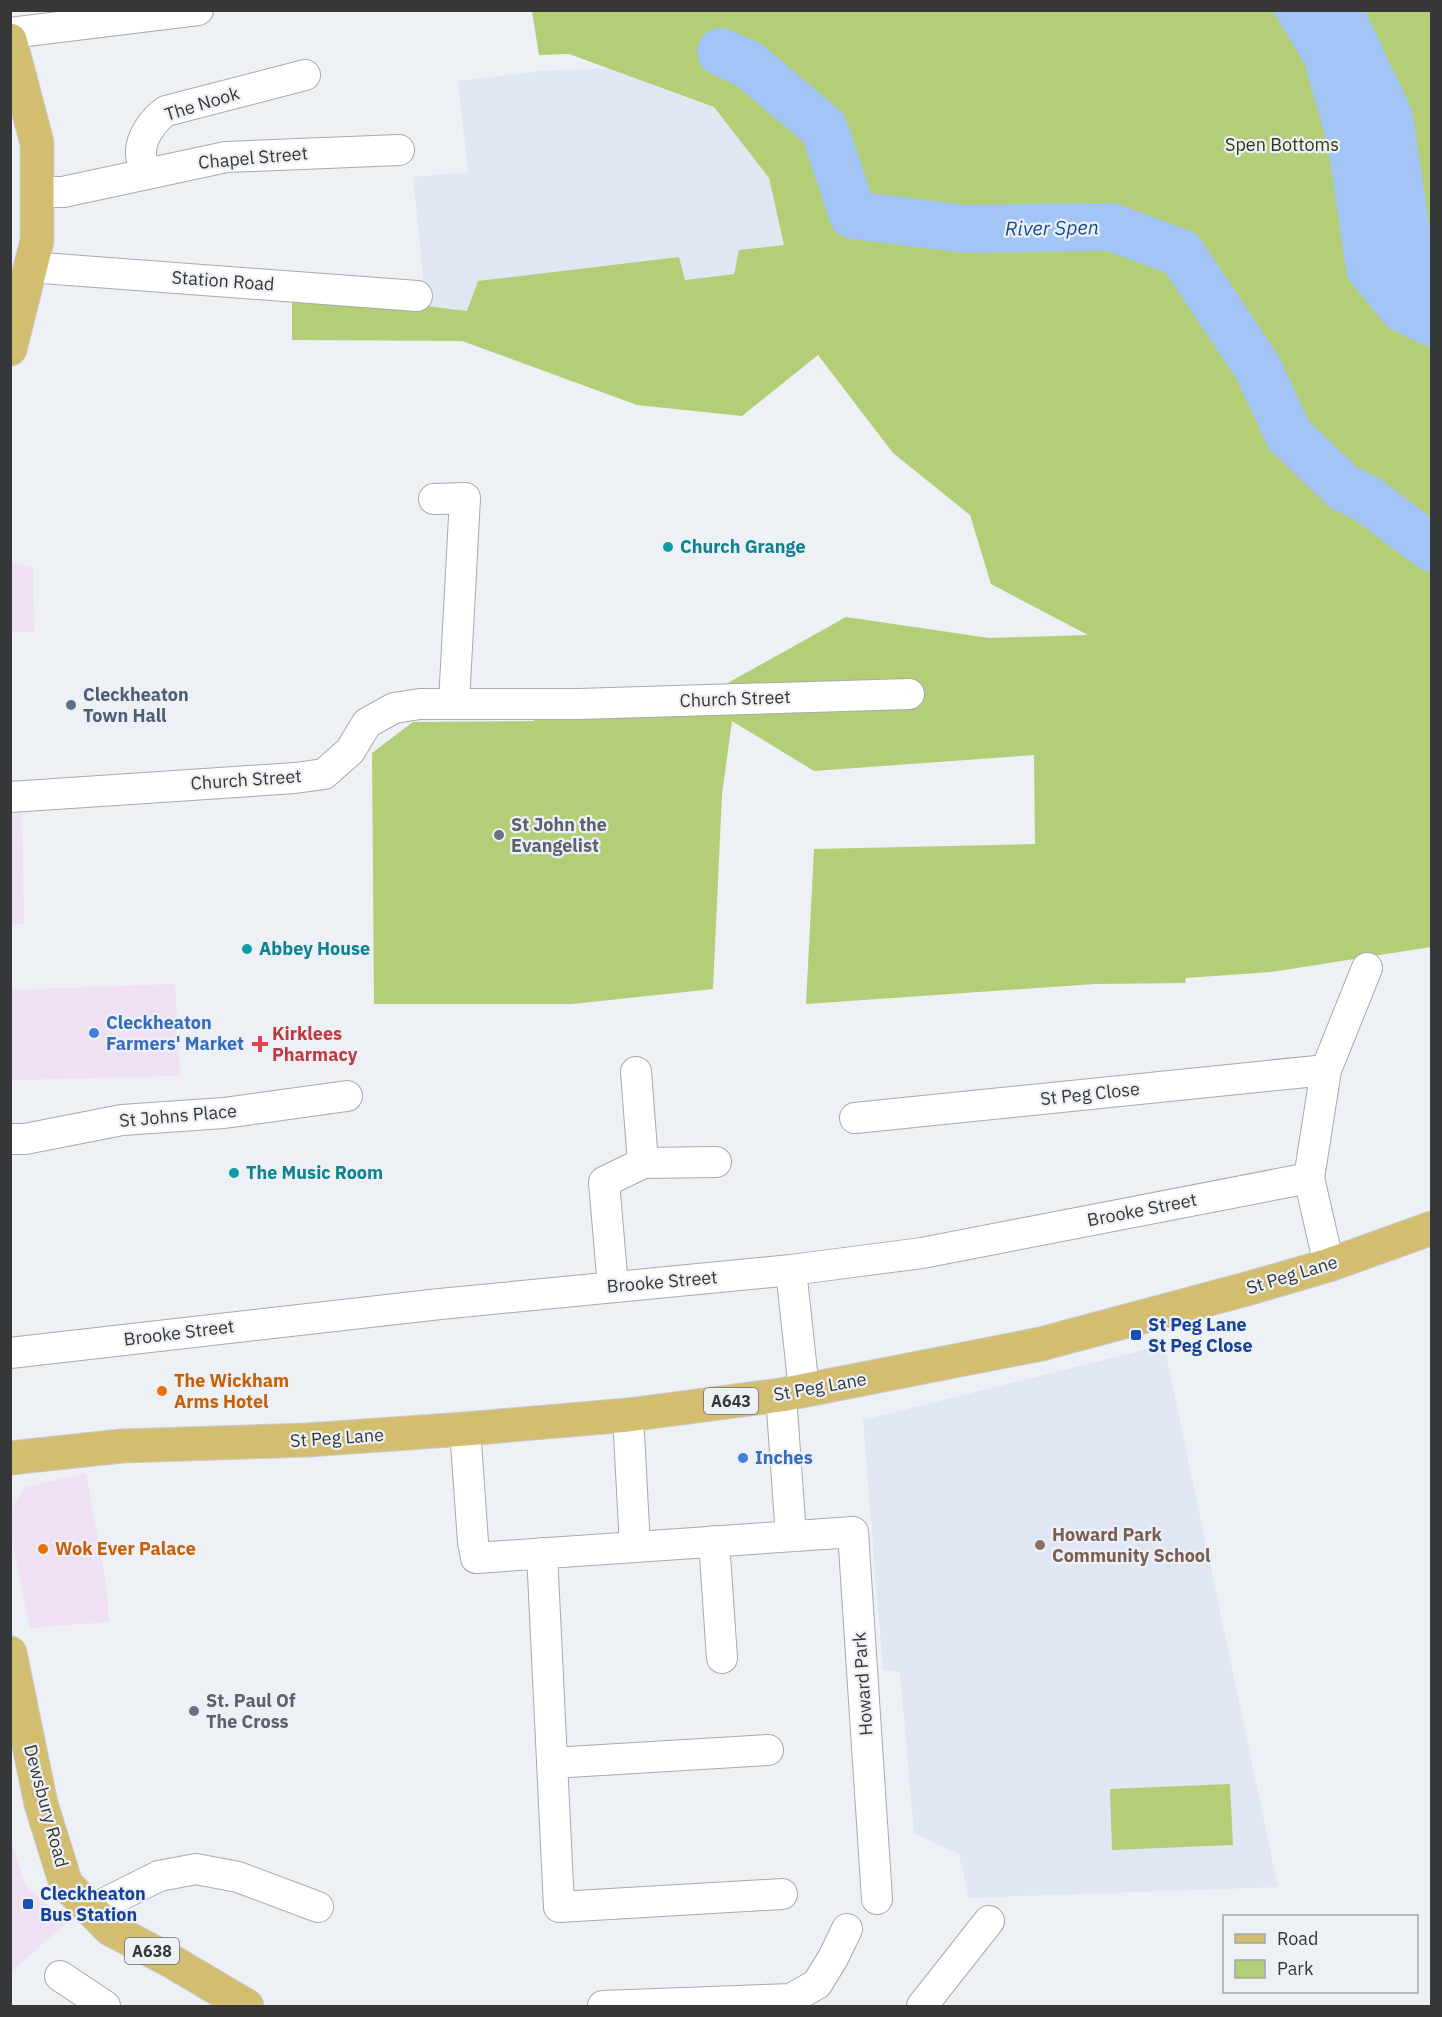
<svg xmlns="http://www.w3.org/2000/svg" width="1442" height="2017" font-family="'IBM Plex Sans',sans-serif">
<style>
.commercial{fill:#efe0f3}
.built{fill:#e0e7f2}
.green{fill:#b3ce76}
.water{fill:#a2c5f5}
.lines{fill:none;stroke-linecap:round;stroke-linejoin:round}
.river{stroke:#a2c5f5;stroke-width:48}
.minor-casing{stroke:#a7aaae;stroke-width:32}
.major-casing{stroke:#cbcbcc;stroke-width:35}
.minor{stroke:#fff;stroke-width:30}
.major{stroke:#d3bd70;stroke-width:33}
.culture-dot{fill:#0f9aa8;stroke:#edf0f4;stroke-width:2}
.service-dot{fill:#5c6f8a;stroke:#edf0f4;stroke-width:2}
.worship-dot{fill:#6b7280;stroke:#edf0f4;stroke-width:2}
.shop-dot{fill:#3f7fe0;stroke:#edf0f4;stroke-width:2}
.health-dot{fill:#e0444e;stroke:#edf0f4;stroke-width:2}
.transit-dot{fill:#1a4fb4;stroke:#edf0f4;stroke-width:2}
.food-dot{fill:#e8710a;stroke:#edf0f4;stroke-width:2}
.education-dot{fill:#8d6e63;stroke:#edf0f4;stroke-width:2}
.labels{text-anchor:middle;stroke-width:4.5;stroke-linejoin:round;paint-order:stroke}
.shield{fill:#edf0f4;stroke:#6d6e71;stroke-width:1.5}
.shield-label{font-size:16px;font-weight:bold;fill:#363739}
.street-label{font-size:18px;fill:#363739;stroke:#edf0f4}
.park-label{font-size:18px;fill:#2e3911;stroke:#edf0f4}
.culture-label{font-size:18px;font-weight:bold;fill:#0d838f;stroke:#edf0f4;text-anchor:start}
.service-label{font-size:18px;font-weight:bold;fill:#4e5e75;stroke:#edf0f4;text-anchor:start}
.worship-label{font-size:18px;font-weight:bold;fill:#5b616d;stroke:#edf0f4;text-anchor:start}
.shop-label{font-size:18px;font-weight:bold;fill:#366cbe;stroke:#edf0f4;text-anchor:start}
.health-label{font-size:18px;font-weight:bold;fill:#be3a42;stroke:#edf0f4;text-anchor:start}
.transit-label{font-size:18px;font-weight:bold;fill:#164399;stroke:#edf0f4;text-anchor:start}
.food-label{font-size:18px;font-weight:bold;fill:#c56008;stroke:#edf0f4;text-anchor:start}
.education-label{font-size:18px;font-weight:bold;fill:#785e54;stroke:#edf0f4;text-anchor:start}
.water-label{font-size:20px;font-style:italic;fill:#154d92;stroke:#edf0f4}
</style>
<rect width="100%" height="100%" fill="#edf0f4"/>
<!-- commercial -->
<path class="commercial" d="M 11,562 L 33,568 L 34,632 L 11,632 Z
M 10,813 L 22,813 L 24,924 L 11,925 Z
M 175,984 L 180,1076 L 11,1080 L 11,990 Z
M 86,1473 L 106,1583 L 109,1622 L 30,1628 L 11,1535 L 11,1509 L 24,1488 Z
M 11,1841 L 25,1885 L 66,1923 L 11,1972 Z"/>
<!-- built -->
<path class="built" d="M 608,68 L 714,107 L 769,178 L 784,245 L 739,250 L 734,274 L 685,280 L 679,257 L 468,311 L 426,306 L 413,177 L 468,172 L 458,81 L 541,71 Z
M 1164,1345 L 1278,1887 L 969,1898 L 959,1854 L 914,1833 L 900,1672 L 883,1670 L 863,1420 Z"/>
<!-- green -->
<path class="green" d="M 532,11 L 1431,11 L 1431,947 L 1271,972 L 1186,978 L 1185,983 L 1095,984 L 806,1004 L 814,849 L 1035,844 L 1034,755 L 814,771 L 732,721 L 722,794 L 713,989 L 572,1004 L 374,1004 L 372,753 L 413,722 L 534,721 L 535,697 L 726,684 L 846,617 L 989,638 L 1088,635 L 991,584 L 970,515 L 893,453 L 818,355 L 742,416 L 637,405 L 462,341 L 292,340 L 292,297 L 426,306 L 467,311 L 478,281 L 679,257 L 685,280 L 734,274 L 739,250 L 784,245 L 769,178 L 714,107 L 569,54 L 539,55 Z
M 1230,1784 L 1233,1845 L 1112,1850 L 1110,1789 Z"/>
<!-- water -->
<path class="water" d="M 1365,10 L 1412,110 L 1431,236 L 1431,348 L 1388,328 L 1347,278 L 1328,147 L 1305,65 L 1273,11 Z"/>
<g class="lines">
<!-- river -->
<path class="river" d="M 721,52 L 748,64 L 824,128 L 853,215 L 965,229 L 1111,227 L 1181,253 L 1258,368 L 1289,435 L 1344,488 L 1367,499 L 1432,548"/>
<!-- minor casing -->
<g class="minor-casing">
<path id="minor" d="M 10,33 L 198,10
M 146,174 C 145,167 141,160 141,154 C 140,138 154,119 166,111 L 305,75
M 37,192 L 63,192 L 226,157 L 399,150
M 29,267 L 417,296
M 434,499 L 465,498 L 454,703
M 10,797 L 295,778 L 324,774 L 350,751 L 367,723 L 394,708 L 420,704 L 578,704 L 909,694
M 1326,1070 L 1367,968
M 636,1072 L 643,1163
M 855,1118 L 1326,1070 L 1309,1178 L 1329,1265
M 10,1139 L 25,1139 L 122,1120 L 224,1113 L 347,1096
M 791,1270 L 804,1390
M 613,1287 L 604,1182 L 643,1163 L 716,1162
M 10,1353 L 440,1304 L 791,1270 L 922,1253 L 1309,1178
M 781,1395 L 791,1536
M 628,1415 L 635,1547
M 465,1429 L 473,1542 L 476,1558 L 853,1532 L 877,1899
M 714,1541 L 722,1658
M 542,1553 L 559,1907 L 782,1894
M 552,1763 L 768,1750
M 91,1910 L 159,1876 L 196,1869 L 238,1877 L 318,1907
M 60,1976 L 105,2006
M 603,2006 L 791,1999 L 817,1984 L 833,1958 L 847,1929
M 922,2006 L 989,1921"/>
</g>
<!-- major casing -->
<g class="major-casing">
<path id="major" d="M 10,40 L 37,143 L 37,241 L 10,349
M 10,1458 L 122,1446 L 307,1440 L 465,1429 L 628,1415 L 781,1395 L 1041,1344 L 1250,1288 L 1329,1265 L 1432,1228
M 10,1653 L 41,1804 L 66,1884 L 110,1929 L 171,1961 L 247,2006"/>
</g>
<!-- minor -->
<use href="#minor" class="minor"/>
<!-- major -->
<use href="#major" class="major"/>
</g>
<!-- markers -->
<g class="culture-dot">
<circle cx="668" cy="547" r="6"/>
<circle cx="247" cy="949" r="6"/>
<circle cx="234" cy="1173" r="6"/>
</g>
<circle class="service-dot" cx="71" cy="705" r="6"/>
<g class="worship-dot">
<circle cx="499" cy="835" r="6"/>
<circle cx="194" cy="1711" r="6"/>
</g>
<g class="shop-dot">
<circle cx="94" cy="1033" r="6"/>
<circle cx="743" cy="1458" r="6"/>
</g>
<path class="health-dot" d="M257 1035h6v6h6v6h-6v6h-6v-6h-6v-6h6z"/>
<g class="transit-dot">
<rect x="1130" y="1329" width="12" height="12" rx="3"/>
<rect x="22" y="1898" width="12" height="12" rx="3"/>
</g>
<g class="food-dot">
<circle cx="162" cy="1391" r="6"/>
<circle cx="43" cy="1549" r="6"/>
</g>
<circle class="education-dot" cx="1040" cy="1545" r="6"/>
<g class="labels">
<!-- shield labels -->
<g class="shield">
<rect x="704" y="1388" width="54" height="26" rx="4.5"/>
<rect x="125" y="1938" width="54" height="26" rx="4.5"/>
</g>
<g class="shield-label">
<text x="731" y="1407">A643</text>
<text x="152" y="1957">A638</text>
</g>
<!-- street labels -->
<g class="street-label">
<text transform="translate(202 104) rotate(-17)" y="6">The Nook</text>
<text transform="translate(253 158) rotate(-5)" y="6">Chapel Street</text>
<text transform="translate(223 281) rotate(4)" y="6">Station Road</text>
<text transform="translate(735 699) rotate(-2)" y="6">Church Street</text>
<text transform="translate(246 780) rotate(-4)" y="6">Church Street</text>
<text transform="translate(1090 1094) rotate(-6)" y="6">St Peg Close</text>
<text transform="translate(178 1116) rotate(-5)" y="6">St Johns Place</text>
<text transform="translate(1142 1210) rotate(-11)" y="6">Brooke Street</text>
<text transform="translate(1292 1275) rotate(-17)" y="6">St Peg Lane</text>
<text transform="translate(662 1282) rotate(-5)" y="6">Brooke Street</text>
<text transform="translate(179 1333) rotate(-7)" y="6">Brooke Street</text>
<text transform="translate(820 1387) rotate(-10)" y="6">St Peg Lane</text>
<text transform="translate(337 1438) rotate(-4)" y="6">St Peg Lane</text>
<text transform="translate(863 1684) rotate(-94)" y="6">Howard Park</text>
<text transform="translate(46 1806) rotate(75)" y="6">Dewsbury Road</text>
</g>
<!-- park labels -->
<g class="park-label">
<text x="1282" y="151">Spen Bottoms</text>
</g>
<!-- culture labels -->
<g class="culture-label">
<text x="680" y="553">Church Grange</text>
<text x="259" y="955">Abbey House</text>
<text x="246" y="1179">The Music Room</text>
</g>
<!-- service labels -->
<g class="service-label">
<text x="83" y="701">Cleckheaton<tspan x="83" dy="21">Town Hall</tspan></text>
</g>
<!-- worship labels -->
<g class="worship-label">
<text x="511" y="831">St John the<tspan x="511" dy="21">Evangelist</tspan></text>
<text x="206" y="1707">St. Paul Of<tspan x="206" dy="21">The Cross</tspan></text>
</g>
<!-- shop labels -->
<g class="shop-label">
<text x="106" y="1029">Cleckheaton<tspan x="106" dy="21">Farmers' Market</tspan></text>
<text x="755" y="1464">Inches</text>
</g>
<!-- health labels -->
<g class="health-label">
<text x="272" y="1040">Kirklees<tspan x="272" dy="21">Pharmacy</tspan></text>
</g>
<!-- transit labels -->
<g class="transit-label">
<text x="1148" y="1331">St Peg Lane<tspan x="1148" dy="21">St Peg Close</tspan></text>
<text x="40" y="1900">Cleckheaton<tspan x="40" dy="21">Bus Station</tspan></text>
</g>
<!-- food labels -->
<g class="food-label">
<text x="174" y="1387">The Wickham<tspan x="174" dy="21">Arms Hotel</tspan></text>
<text x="55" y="1555">Wok Ever Palace</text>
</g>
<!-- education labels -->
<g class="education-label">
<text x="1052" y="1541">Howard Park<tspan x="1052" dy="21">Community School</tspan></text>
</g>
<!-- water labels -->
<g class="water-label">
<text transform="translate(1052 228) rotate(-1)" y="7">River Spen</text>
</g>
</g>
<!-- border -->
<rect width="1442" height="2017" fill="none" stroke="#363739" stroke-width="24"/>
<!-- legend -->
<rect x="1223" y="1915" width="195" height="78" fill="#edf0f4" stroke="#a4a6a9" stroke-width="1.5"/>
<rect x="1235" y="1934" width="30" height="9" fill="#d3bd70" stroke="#a4a6a9" stroke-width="1.5"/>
<text x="1277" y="1945" font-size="18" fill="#363739">Road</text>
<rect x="1235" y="1960" width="30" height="18" fill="#b3ce76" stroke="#a4a6a9" stroke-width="1.5"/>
<text x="1277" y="1975" font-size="18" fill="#363739">Park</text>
</svg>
